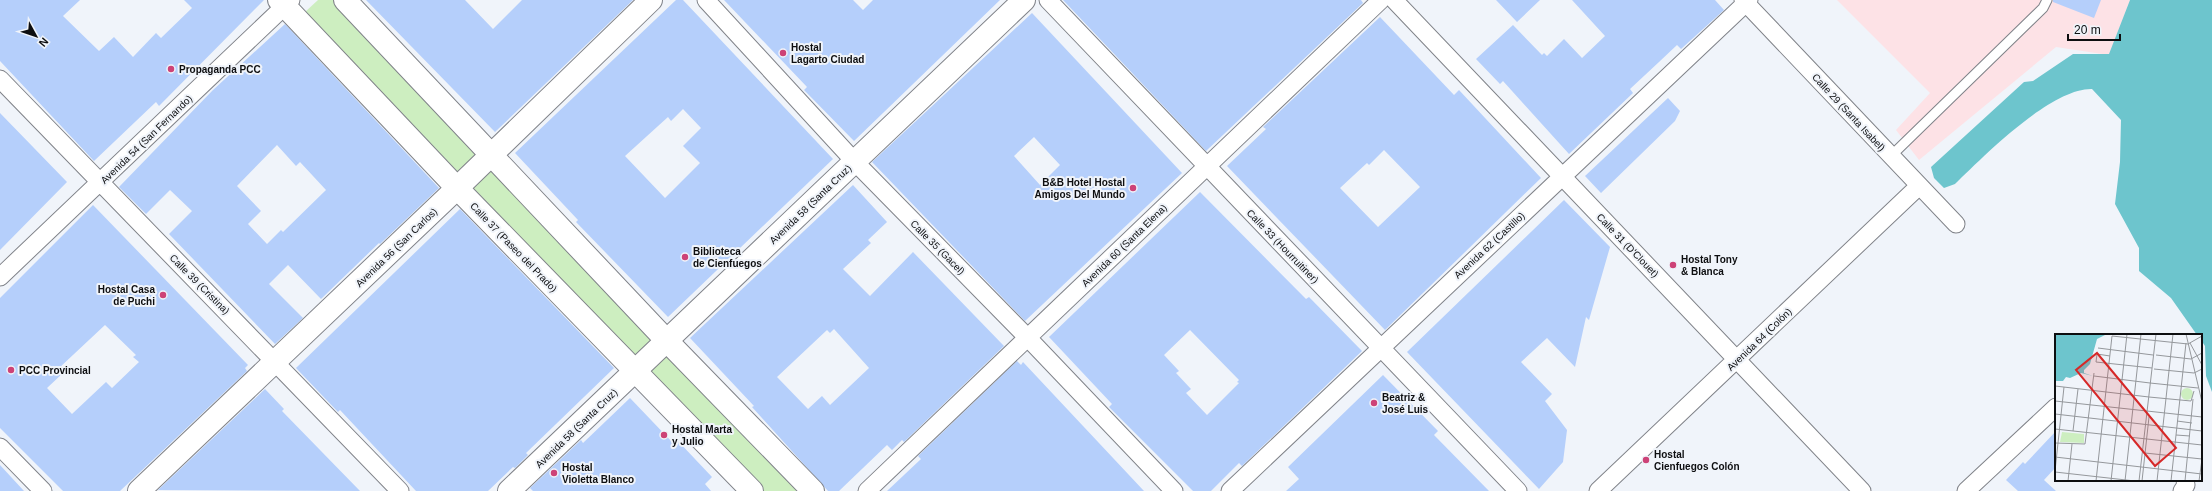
<svg xmlns="http://www.w3.org/2000/svg" width="2212" height="491" font-family="Arial,sans-serif">
<style>
.industrial{fill:#fde2e6}
.green{fill:#cdeec0}
.water{fill:#6dc5cd}
.building{fill:#b5cffb;fill-rule:evenodd}
.lines{fill:none;stroke-linecap:round;stroke-linejoin:round}
.lane-casing{stroke:#808389;stroke-width:11}
.street-casing{stroke:#808389;stroke-width:19}
.secondary-casing{stroke:#808389;stroke-width:24}
.primary-casing{stroke:#808389;stroke-width:24}
.lane{stroke:#fff;stroke-width:9}
.street{stroke:#fff;stroke-width:17}
.secondary{stroke:#fff;stroke-width:22}
.primary{stroke:#fff;stroke-width:22}
.poi-dot{fill:#cd4277;stroke:#f0f4fa;stroke-width:1.5}
.labels{text-anchor:middle;stroke-width:4;stroke-linejoin:round;paint-order:stroke}
.poi-label{font-size:10px;font-weight:bold;fill:#0d0e10;stroke:#f0f4fa;text-anchor:start}
.street-label{font-size:10px;fill:#0d0e10;stroke:#f0f4fa}
.inset-road{fill:none;stroke:#95989c;stroke-width:1}
.view{fill:#d62828;fill-opacity:0.15;stroke:#d62828;stroke-width:2}
.inset-edge{fill:none;stroke:#0d0e10;stroke-width:2}
</style>
<rect width="100%" height="100%" fill="#f0f4fa"/>
<!-- industrial -->
<path class="industrial" d="M 1837,0 L 2130,0 L 2109,55 L 2056,47 L 1919,160 L 1896,130 L 1930,93 Z"/>
<!-- green -->
<path class="green" d="M 318,0 L 334,0 L 462,132 L 801,491 L 763,491 L 305,12 Z"/>
<!-- water -->
<path class="water" d="M 2130,0 L 2212,0 L 2212,392 L 2206,376 L 2205,346 L 2201,340 L 2201,335 L 2197,335 L 2171,298 L 2139,271 L 2139,248 L 2115,204 L 2120,162 L 2121,120 L 2092,89 C 2051,88 1984,156 1955,184 L 1944,188 L 1934,178 L 1931,167 L 2024,82 L 2033,81 L 2073,54 L 2109,54 Z"/>
<!-- building -->
<path class="building" d="M 0,0 L 80,0 L 63,16 L 99,51 L 114,37 L 133,57 L 156,33 L 161,38 L 192,8 L 184,0 L 264,0 L 159,106 L 156,102 L 94,161 L 0,61 Z
M 366,0 L 465,0 L 493,29 L 522,0 L 633,0 L 495,132 Z
M 676,0 L 683,0 L 833,159 L 668,317 L 576,222 L 578,220 L 515,153 ZM 683,109 L 701,128 L 683,146 L 700,163 L 665,198 L 625,156 L 668,117 L 671,121 Z
M 724,0 L 853,0 L 863,10 L 873,0 L 1000,0 L 854,141 L 804,90 L 807,87 Z
M 1063,0 L 1361,0 L 1363,3 L 1206,151 Z
M 1496,0 L 1540,0 L 1517,22 Z
M 1572,0 L 1715,0 L 1724,10 L 1681,49 L 1677,45 L 1659,62 L 1630,89 L 1633,93 L 1569,154 L 1503,81 L 1500,84 L 1476,59 L 1513,25 L 1542,55 L 1544,53 L 1547,56 L 1564,39 L 1582,58 L 1605,36 Z
M 2053,0 L 2101,0 L 2094,18 L 2053,2 Z
M 1032,13 L 1182,173 L 1025,321 L 872,162 ZM 1034,137 L 1060,165 L 1040,185 L 1014,156 Z
M 1380,17 L 1454,95 L 1459,90 L 1541,178 L 1385,330 L 1227,166 L 1266,129 L 1263,127 ZM 1384,150 L 1420,187 L 1378,227 L 1340,188 L 1367,163 L 1369,165 Z
M 285,24 L 439,188 L 380,244 L 379,243 L 321,299 L 288,265 L 269,284 L 303,318 L 275,344 L 169,234 L 192,211 L 170,190 L 146,214 L 119,187 L 213,90 ZM 277,145 L 296,166 L 300,162 L 326,190 L 283,232 L 281,230 L 267,244 L 248,224 L 261,211 L 237,186 Z
M 1668,98 L 1680,111 L 1675,121 L 1601,193 L 1585,176 Z
M 0,113 L 67,182 L 0,250 Z
M 853,185 L 887,222 L 868,240 L 871,243 L 843,269 L 870,296 L 913,252 L 1004,346 L 904,442 L 902,440 L 892,450 L 887,445 L 839,491 L 828,491 L 752,407 L 754,406 L 690,338 ZM 834,329 L 869,368 L 830,405 L 822,396 L 808,409 L 777,377 L 827,330 L 830,333 Z
M 1200,192 L 1306,299 L 1309,297 L 1362,351 L 1242,466 L 1239,463 L 1211,491 L 1193,491 L 1109,407 L 1112,404 L 1049,337 ZM 1190,330 L 1239,380 L 1237,382 L 1239,383 L 1207,415 L 1186,393 L 1191,389 L 1176,373 L 1179,371 L 1164,355 Z
M 1564,200 L 1610,247 L 1589,320 L 1586,317 L 1575,367 L 1547,338 L 1521,362 L 1552,394 L 1545,401 L 1567,430 L 1563,462 L 1539,489 L 1407,352 Z
M 93,205 L 248,365 L 245,368 L 247,371 L 120,491 L 63,491 L 0,428 L 0,298 ZM 105,325 L 136,355 L 133,357 L 139,362 L 112,388 L 106,382 L 72,414 L 47,388 L 62,374 L 58,369 Z
M 460,209 L 614,368 L 526,453 L 528,455 L 515,468 L 513,467 L 488,491 L 416,491 L 340,410 L 338,412 L 296,368 Z
M 1017,361 L 1021,365 L 1023,362 L 1144,491 L 887,491 L 921,459 L 918,456 Z
M 1383,375 L 1438,431 L 1434,435 L 1489,491 L 1286,491 L 1299,479 L 1288,467 Z
M 265,389 L 284,409 L 282,411 L 360,491 L 158,490 Z
M 630,398 L 673,443 L 677,440 L 712,477 L 705,484 L 711,491 L 533,491 L 530,488 L 581,440 L 583,443 Z
M 2056,431 L 2056,467 L 2044,480 L 2056,491 L 2018,491 L 2006,480 L 2023,462 L 2025,464 Z
M 0,465 L 24,491 L 0,491 Z"/>
<g class="lines">
<!-- lane casing -->
<g class="lane-casing">
<path id="lane" d="M 1891,156 L 2043,8 L 2047,0"/>
</g>
<!-- street casing -->
<g class="street-casing">
<path id="street" d="M 706,0 L 855,162 L 1028,338 L 1174,491
M 1048,0 L 1518,491
M 1394,0 L 1862,491
M 1743,0 L 1956,224
M 0,79 L 400,491
M 0,277 L 291,0
M 0,447 L 43,491
M 867,491 L 1381,0
M 1230,491 L 1749,0
M 1598,491 L 1919,186
M 1966,491 L 2056,407
M 2182,491 L 2186,485 L 2185,480"/>
</g>
<!-- secondary casing -->
<g class="secondary-casing">
<path id="secondary" d="M 139,491 L 452,193 L 651,0
M 509,491 L 1024,0"/>
</g>
<!-- primary casing -->
<g class="primary-casing">
<path id="primary" d="M 279,0 L 457,188 L 752,491
M 345,0 L 667,341 L 813,491"/>
</g>
<!-- lane -->
<use href="#lane" class="lane"/>
<!-- street -->
<use href="#street" class="street"/>
<!-- secondary -->
<use href="#secondary" class="secondary"/>
<!-- primary -->
<use href="#primary" class="primary"/>
</g>
<!-- markers -->
<g class="poi-dot">
<circle cx="783" cy="53" r="4"/>
<circle cx="171" cy="69" r="4"/>
<circle cx="1133" cy="188" r="4"/>
<circle cx="685" cy="257" r="4"/>
<circle cx="1673" cy="265" r="4"/>
<circle cx="163" cy="295" r="4"/>
<circle cx="11" cy="370" r="4"/>
<circle cx="1374" cy="403" r="4"/>
<circle cx="664" cy="435" r="4"/>
<circle cx="1646" cy="460" r="4"/>
<circle cx="554" cy="473" r="4"/>
</g>
<g class="labels">
<!-- poi labels -->
<g class="poi-label">
<text x="791" y="51">Hostal<tspan x="791" dy="12">Lagarto Ciudad</tspan></text>
<text x="179" y="73">Propaganda PCC</text>
<text x="1125" y="186" text-anchor="end">B&amp;B Hotel Hostal<tspan x="1125" dy="12">Amigos Del Mundo</tspan></text>
<text x="693" y="255">Biblioteca<tspan x="693" dy="12">de Cienfuegos</tspan></text>
<text x="1681" y="263">Hostal Tony<tspan x="1681" dy="12">&amp; Blanca</tspan></text>
<text x="155" y="293" text-anchor="end">Hostal Casa<tspan x="155" dy="12">de Puchi</tspan></text>
<text x="19" y="374">PCC Provincial</text>
<text x="1382" y="401">Beatriz &amp;<tspan x="1382" dy="12">José Luis</tspan></text>
<text x="672" y="433">Hostal Marta<tspan x="672" dy="12">y Julio</tspan></text>
<text x="1654" y="458">Hostal<tspan x="1654" dy="12">Cienfuegos Colón</tspan></text>
<text x="562" y="471">Hostal<tspan x="562" dy="12">Violetta Blanco</tspan></text>
</g>
<!-- street labels -->
<g class="street-label">
<text transform="translate(1849 112) rotate(47)" y="4">Calle 29 (Santa Isabel)</text>
<text transform="translate(146 139) rotate(-44)" y="4">Avenida 54 (San Fernando)</text>
<text transform="translate(810 204) rotate(-44)" y="4">Avenida 58 (Santa Cruz)</text>
<text transform="translate(1124 245) rotate(-44)" y="4">Avenida 60 (Santa Elena)</text>
<text transform="translate(1489 245) rotate(-43)" y="4">Avenida 62 (Castillo)</text>
<text transform="translate(1628 245) rotate(46)" y="4">Calle 31 (D'Clouet)</text>
<text transform="translate(1283 246) rotate(46)" y="4">Calle 33 (Hourruitiner)</text>
<text transform="translate(396 247) rotate(-44)" y="4">Avenida 56 (San Carlos)</text>
<text transform="translate(514 247) rotate(46)" y="4">Calle 37 (Paseo del Prado)</text>
<text transform="translate(938 247) rotate(45)" y="4">Calle 35 (Gacel)</text>
<text transform="translate(200 284) rotate(45)" y="4">Calle 39 (Cristina)</text>
<text transform="translate(1759 339) rotate(-44)" y="4">Avenida 64 (Colón)</text>
<text transform="translate(576 428) rotate(-44)" y="4">Avenida 58 (Santa Cruz)</text>
</g>
</g>
<!-- overview -->
<g transform="translate(2055 334)">
<rect width="147" height="147" fill="#f0f4fa"/>
<path d="M126 60a6 6 0 1 1 12 0a6 6 0 1 1-12 0ZM 7,98 L 29,100 L 29,109 L 5,108 Z" fill="#cdeec0"/>
<path d="M 0,0 L 52,0 L 42,5 L 35,30 L 29,36 L 29,39 L 38,42 L 26,39 L 15,44 L 11,43 L 8,47 L 0,47 Z" fill="#6dc5cd"/>
<path class="inset-road" d="M 131,0 L 147,68M 135,9 L 147,31M 43,14 L 98,21M 101,21 L 136,25 L 147,19M 55,22 L 42,20 L 41,28 L 97,34M 99,35 L 139,39 L 147,35M 39,42 L 95,49M 95,49 L 143,54M 0,52 L 94,63M 94,63 L 136,67 L 139,57M 0,67 L 147,83M 0,80 L 147,97M 122,87 L 137,89M 0,95 L 147,111M 18,97 L 23,55M 121,101 L 135,102M 0,109 L 30,110 L 39,39M 90,119 L 147,125M 0,123 L 147,140M 0,137 L 9,53M 0,138 L 80,147M 13,147 L 17,110M 41,147 L 57,2 L 133,10 L 147,2M 56,147 L 72,0M 70,147 L 86,0M 84,147 L 101,0M 87,147 L 94,83M 102,147 L 118,0M 116,147 L 131,9M 130,147 L 138,65M 144,147 L 147,125"/>
<path class="view" d="M 42,19 L 121,114 L 100,132 L 21,36 Z"/>
<rect width="147" height="147" class="inset-edge"/>
</g>
<!-- north arrow -->
<g transform="translate(36 36) rotate(130)" stroke="#f0f4fa" stroke-width="3" paint-order="stroke">
<path d="M0-3L7 15L0 10L-7 15Z" fill="#0d0e10"/>
<text y="-6" font-size="11" font-weight="bold" text-anchor="middle" fill="#0d0e10">N</text>
</g>
<!-- scale -->
<path d="M2068 34v6h52v-6" fill="none" stroke="#0d0e10" stroke-width="2"/>
<text x="2074" y="34" font-size="12" fill="#0d0e10" stroke="#f0f4fa" stroke-width="3" paint-order="stroke">20 m</text>
</svg>
